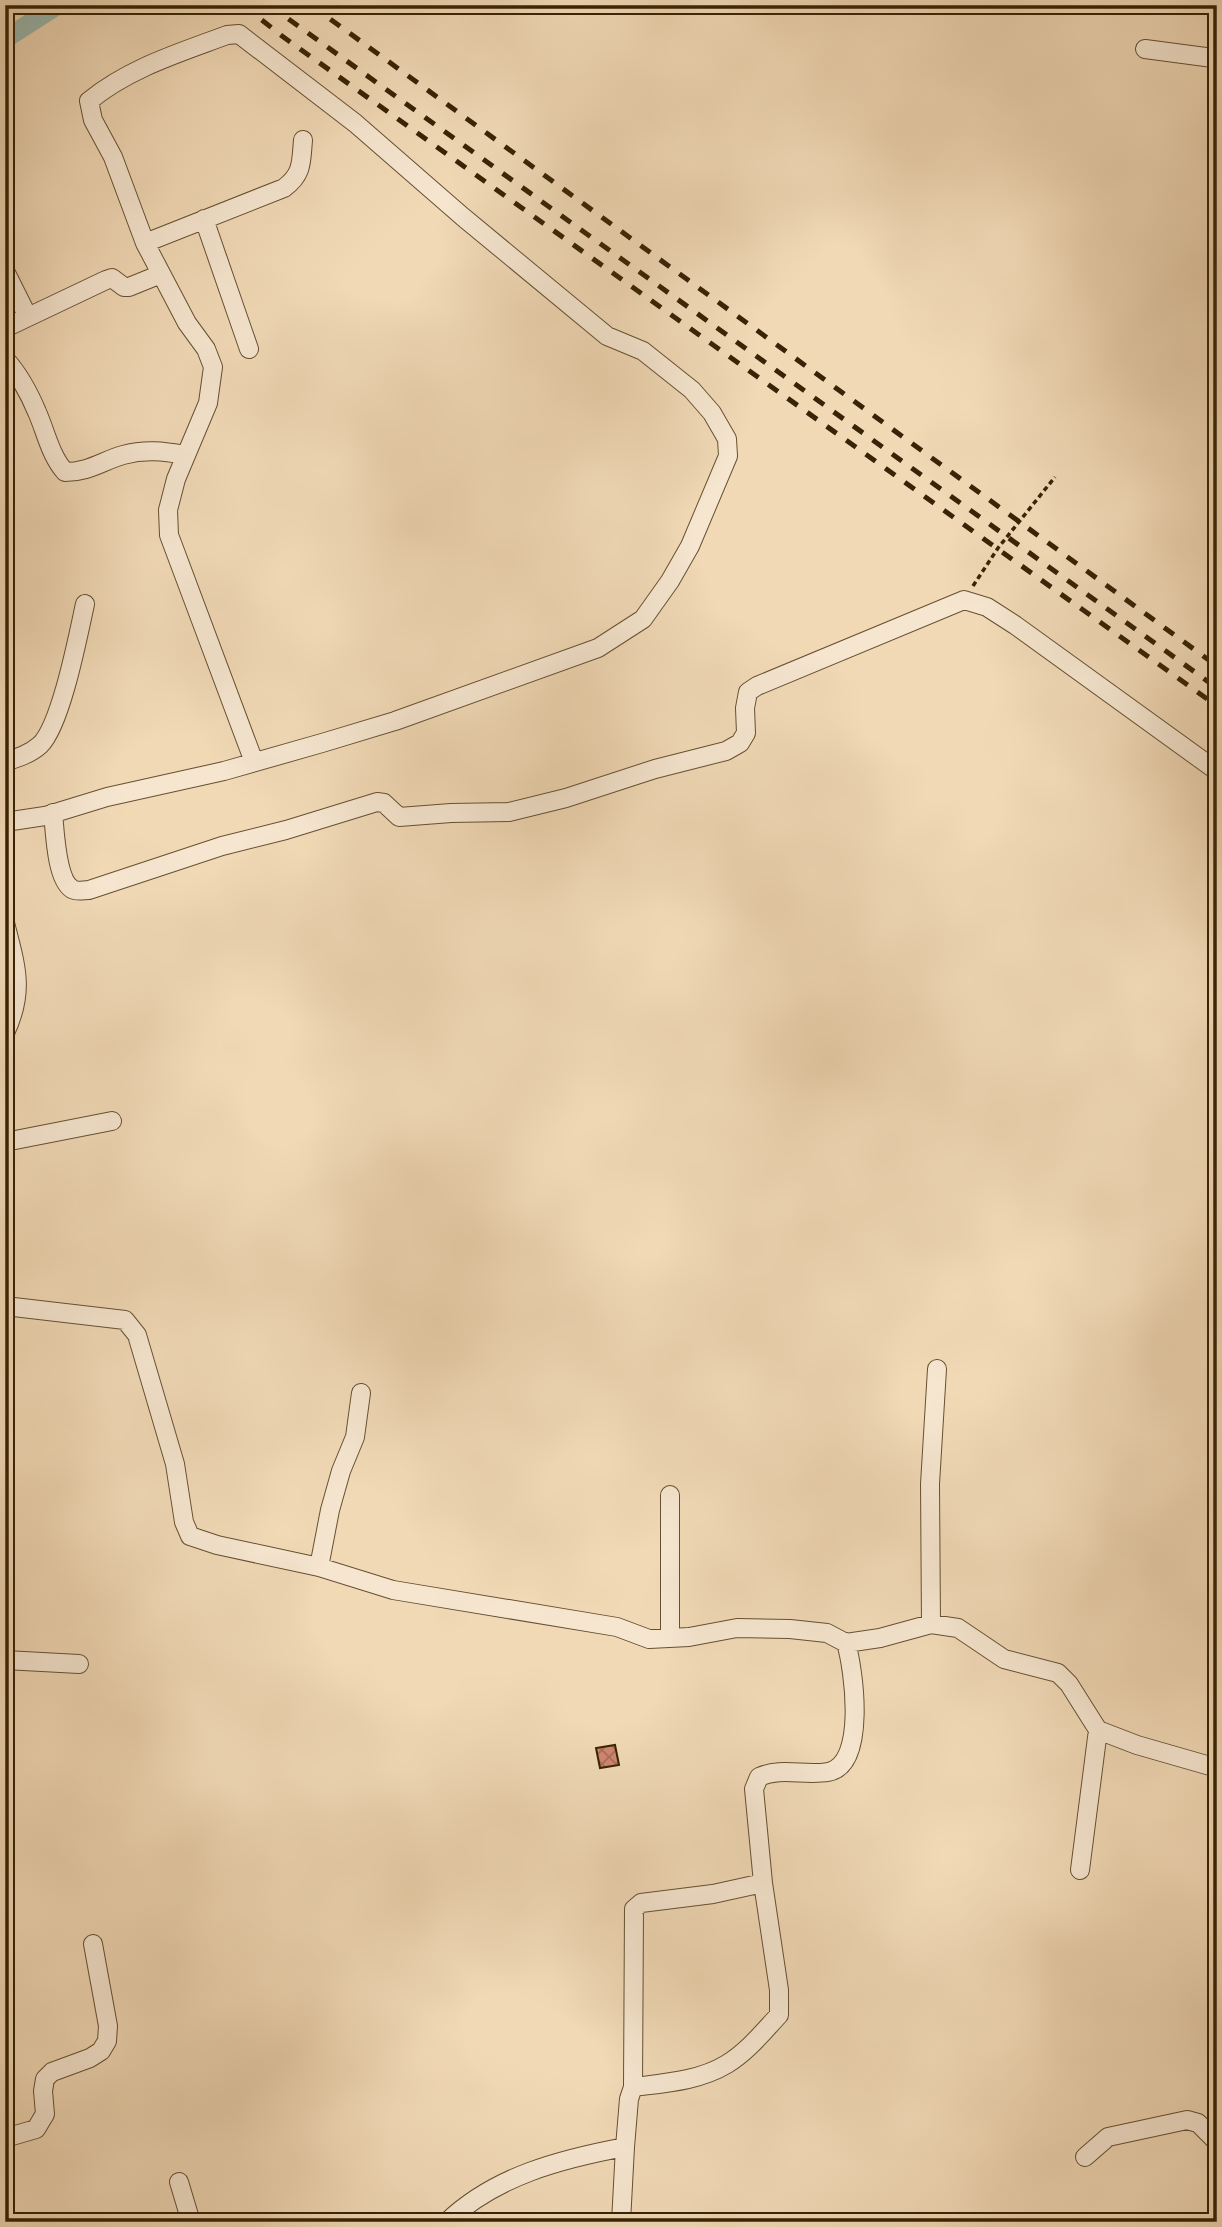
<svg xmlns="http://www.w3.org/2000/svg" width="1222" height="2227" font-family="'EB Garamond',serif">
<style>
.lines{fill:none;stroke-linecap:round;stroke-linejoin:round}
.canal{stroke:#9bbab1;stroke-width:19}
.building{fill:url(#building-cross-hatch);stroke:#372305;stroke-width:2}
.minor-casing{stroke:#665031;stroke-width:20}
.path{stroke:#372305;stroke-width:3.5;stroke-dasharray:5 3.5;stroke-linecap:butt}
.minor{stroke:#f6e6d0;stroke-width:18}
.rail{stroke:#372305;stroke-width:5;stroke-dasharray:12 12;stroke-linecap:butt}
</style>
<defs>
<pattern id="building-cross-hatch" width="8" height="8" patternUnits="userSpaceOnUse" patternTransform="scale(1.75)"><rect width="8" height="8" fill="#d08671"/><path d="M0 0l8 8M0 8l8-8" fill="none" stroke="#aa6d5b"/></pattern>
</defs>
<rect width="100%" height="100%" fill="#f1d9b6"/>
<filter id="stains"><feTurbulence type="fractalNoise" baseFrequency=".00286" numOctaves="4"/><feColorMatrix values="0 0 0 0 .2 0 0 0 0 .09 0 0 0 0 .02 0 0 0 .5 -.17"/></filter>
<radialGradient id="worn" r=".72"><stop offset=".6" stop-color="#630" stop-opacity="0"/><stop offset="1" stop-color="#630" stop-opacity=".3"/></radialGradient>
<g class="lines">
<!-- canal -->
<path class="canal" d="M 5,39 L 58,5"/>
</g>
<!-- building -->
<path class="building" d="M 615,1745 L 619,1765 L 600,1768 L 596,1748 Z"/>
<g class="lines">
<!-- minor casing -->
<g class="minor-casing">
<path id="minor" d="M 1145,49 L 1213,58 L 1217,62
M 204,219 L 249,349
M 145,243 L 284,188 C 303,174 301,162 303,140
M 5,271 L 28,317
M 5,328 L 106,280 L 112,278 L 124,287 L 129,287 L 161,274
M 5,359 C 19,374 29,393 37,412 C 46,432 50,455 65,472 C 89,472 102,461 123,455 C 145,449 163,451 185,455
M 5,762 C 17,758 30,754 40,745 C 61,725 78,636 85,604
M 53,813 C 55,831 56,879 72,889 C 77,892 83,890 89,890 L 222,846 L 286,830 L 377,802 L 384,803 L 399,817 L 451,813 L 509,812 L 566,798 L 655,769 L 726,751 L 740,743 L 746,733 L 745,708 L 748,692 L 757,686 L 964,600 L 987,607 L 1015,625 L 1217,771
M 5,822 L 45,816 L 107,797 L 224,771 L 322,743 L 395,721 L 598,648 L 643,619 L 670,581 L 690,546 L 728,456 L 727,439 L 712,413 L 692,390 L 643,351 L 607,336 L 463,217 L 355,123 L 239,34 L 227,35 C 179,53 129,68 89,101 L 93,120 L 113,157 L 145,243 L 187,323 L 206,349 L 213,367 L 208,403 L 176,479 L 168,510 L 169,535 L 254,762
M 5,923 C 16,966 25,991 5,1033
M 5,1142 L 112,1121
M 5,1306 L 125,1320 L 137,1335 L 175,1464 L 184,1522 L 190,1536 L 217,1545 L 319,1567 L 393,1590 L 617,1627 L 649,1639 L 689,1637 L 737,1628 L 790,1629 L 827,1633 L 846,1643 C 854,1670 867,1765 828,1772 C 804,1776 781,1767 759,1777 L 754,1789 L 763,1883 L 713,1894 L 641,1903 L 634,1909 L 633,2087 L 629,2099 L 625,2147 L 621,2222
M 319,1567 L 330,1510 L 341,1471 L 355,1437 L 361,1393
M 931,1624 L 930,1484 L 937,1369
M 670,1638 L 670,1495
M 846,1643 L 880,1638 L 931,1624 L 958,1628 L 1004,1659 L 1058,1673 L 1069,1684 L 1098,1730 L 1137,1745 L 1217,1768
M 5,1660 L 79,1664
M 1080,1870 L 1098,1730
M 633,2087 C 665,2083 699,2081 727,2064 C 748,2051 763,2032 779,2015 L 779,1990 L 763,1883
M 5,2138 L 36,2129 L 45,2114 L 43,2091 L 45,2079 L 52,2072 L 90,2058 L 101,2051 L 107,2041 L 108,2026 L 93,1944
M 1085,2157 L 1108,2137 L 1187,2120 L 1198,2123 L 1217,2142
M 179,2182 L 191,2222
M 447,2222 C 495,2176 561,2159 625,2147"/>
</g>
<!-- path -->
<path class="path" d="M 973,586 L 998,548 L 1055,477"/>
<!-- minor -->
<use href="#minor" class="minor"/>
<!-- rail -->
<path class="rail" d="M 243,5 L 282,36 L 1217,706
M 269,5 L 1217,688
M 311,5 L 1217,666"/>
</g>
<!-- margin -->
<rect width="1222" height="2227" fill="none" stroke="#f1d9b6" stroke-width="28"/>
<rect x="7" y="7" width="1208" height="2213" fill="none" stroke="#372305" stroke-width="3.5"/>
<rect x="14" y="14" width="1194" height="2199" fill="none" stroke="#372305" stroke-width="2"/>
<rect width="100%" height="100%" filter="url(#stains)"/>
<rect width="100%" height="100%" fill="url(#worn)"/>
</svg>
